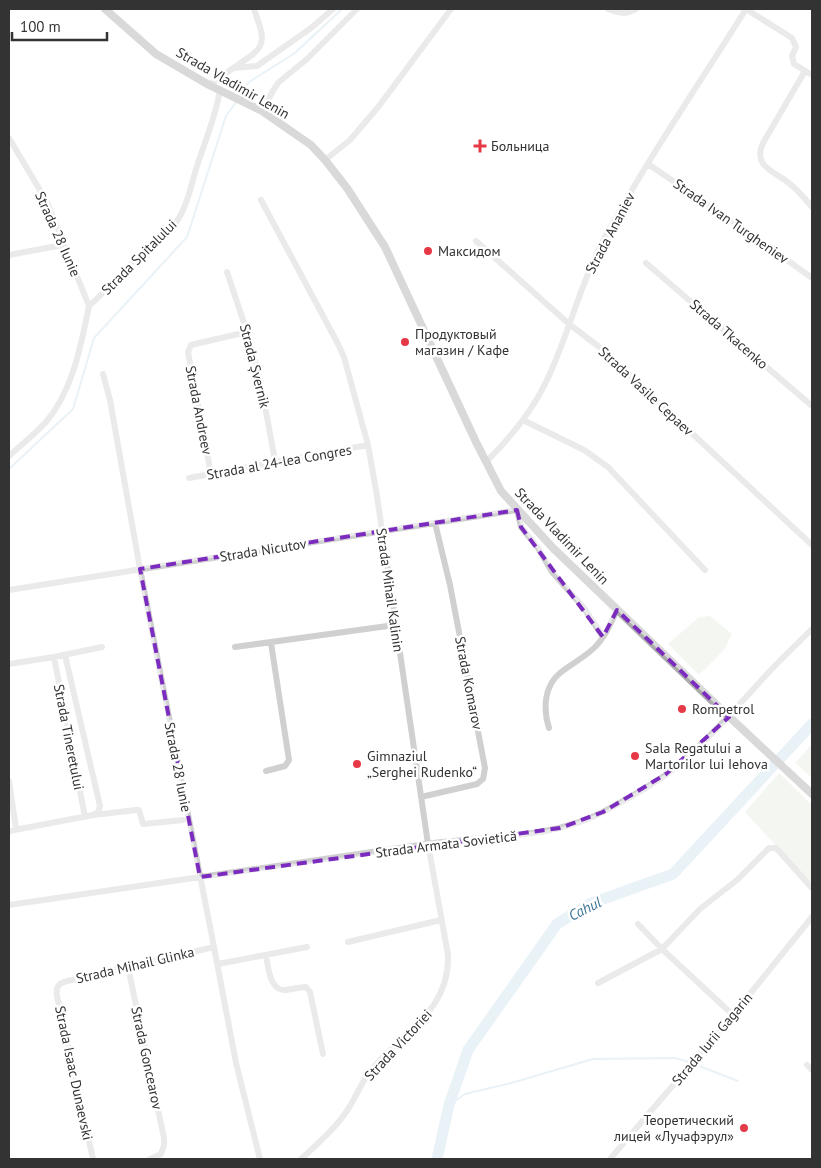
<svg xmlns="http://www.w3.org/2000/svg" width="821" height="1168" font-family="'PT Sans',sans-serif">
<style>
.green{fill:#e6ecdf}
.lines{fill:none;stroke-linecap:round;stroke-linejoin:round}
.stream{stroke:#cfe2ee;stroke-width:2}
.river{stroke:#cfe2ee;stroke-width:11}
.minor{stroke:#d0d0d0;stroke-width:6}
.major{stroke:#ababab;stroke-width:8}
.marked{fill:none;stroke:#7b2cbf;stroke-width:4;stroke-dasharray:10 6;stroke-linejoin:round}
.poi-dot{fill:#e63946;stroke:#fff;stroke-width:2}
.labels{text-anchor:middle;stroke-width:5;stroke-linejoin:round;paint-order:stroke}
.street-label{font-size:14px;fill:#333;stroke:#fff}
.poi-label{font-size:14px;fill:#333;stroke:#fff;text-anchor:start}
.water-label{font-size:15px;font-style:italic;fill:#3f7597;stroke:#fff}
</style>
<rect width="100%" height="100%" fill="#fff"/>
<!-- green -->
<path class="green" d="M 710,616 L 732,634 L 724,650 L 699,675 L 668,644 L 699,617 Z
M 812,744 L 812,778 L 795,763 Z
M 779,773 L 812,805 L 812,885 L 745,812 Z"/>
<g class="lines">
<!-- stream -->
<path class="stream" d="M 238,98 L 249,82 L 295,53 L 342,9
M 9,469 L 73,409 L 94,338 L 187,237 L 226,116 L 236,102
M 694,1064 L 738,1081
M 449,1105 L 465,1094 L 511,1083 L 593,1059 L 675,1058 L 689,1062"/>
<!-- river -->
<path class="river" d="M 437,1159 L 449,1105 L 468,1050 L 557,924 L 589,904 L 673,874 L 812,724"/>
<!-- minor -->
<path class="minor" d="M 608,9 C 618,13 625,15 636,9
M 746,9 L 792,38 L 796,47 L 792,56 L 794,64 L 812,75
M 234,68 L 257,66 L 311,28 L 333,9
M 805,71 L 763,143 C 752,167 775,171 790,184 C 798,190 805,199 812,207
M 209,85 L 252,55 C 270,42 259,26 254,9
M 262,111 L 274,89 L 279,82 L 307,59 L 357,9
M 9,138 L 47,202 L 89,306
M 325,160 L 350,140 L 379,106 L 451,9
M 648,164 L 751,234 L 812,278
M 261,200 L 337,342 L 344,357 L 368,445 L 377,496 L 428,844 L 448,955 C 450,1010 404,1032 372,1069 C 360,1083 355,1101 344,1115 C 332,1132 316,1145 301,1159
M 476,241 L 569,324 L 598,346 L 812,545
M 9,255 L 63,245
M 646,263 L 812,406
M 227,272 L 247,332 L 260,379 L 275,461
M 89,306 C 109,288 126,268 146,249 C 156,239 169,232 177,221 C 189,203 192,179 199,160 C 207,136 216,115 220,90
M 103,374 L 110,400 L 140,569 L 214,947 L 236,1063 L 260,1159
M 523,420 L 584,450 L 608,467 L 705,570
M 9,456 C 21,445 35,434 46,422 C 73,390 81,345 89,306
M 486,462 C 509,439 531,413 545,384 C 568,338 579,286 603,241 C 646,161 698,86 746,9
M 211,474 L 188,352 L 191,345 L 247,332
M 189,478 L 368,445
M 9,590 L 517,510 L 521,527 L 538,548 L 552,572 L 584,608 L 603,637
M 235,647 L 395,625
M 54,657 L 85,817
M 9,664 L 54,657 L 102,647
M 549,728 C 543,709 544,686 560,673 C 571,664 584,658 595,647 C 605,637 611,623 617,610
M 266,771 L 285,766 L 289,760 L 271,643
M 9,781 L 16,829
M 421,797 L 477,784 L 483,779 L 485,768 L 450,585 L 435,523
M 94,815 L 136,810 L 139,810 L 143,824 L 183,820
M 9,831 L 93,815 L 98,812 L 100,806 L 65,655
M 9,905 C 148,884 287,865 426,844 C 485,835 549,840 603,812 C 625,800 648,788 668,773 C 706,743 736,708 768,673 C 782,658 798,643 812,629
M 638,924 L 662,949 L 733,1015
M 348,942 L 441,920
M 266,955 C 268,967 270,992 286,990 C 293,989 299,987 306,987 L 310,992 L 323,1054
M 218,964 L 307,947
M 128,967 L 164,1138 L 164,1145 L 161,1154 L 150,1159
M 598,983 L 662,949 L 700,909 L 737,880 L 769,848 L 776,848 L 812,888
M 807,1065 L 812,1070
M 93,1159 L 57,996 C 55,984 61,982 72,980 L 214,947
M 610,1159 L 733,1015 L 812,917"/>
<!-- major -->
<path class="major" d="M 105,9 L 156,54 L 209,85 L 262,111 L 311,145 L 325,160 L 347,188 L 385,247 L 476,442 L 501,491 L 553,548 L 723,711 L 812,794"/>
</g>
<!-- marked area -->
<path d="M0 0H821V1168H0ZM 517,510 L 521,527 L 603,637 L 617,610 L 729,717 L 666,774 L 603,812 L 560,828 L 200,877 L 140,569 Z" fill="#fff" fill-opacity=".55" fill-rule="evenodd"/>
<path class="marked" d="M 517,510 L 521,527 L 603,637 L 617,610 L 729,717 L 666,774 L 603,812 L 560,828 L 200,877 L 140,569 Z"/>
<!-- markers -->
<g class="poi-dot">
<path d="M477.5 138.5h5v5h5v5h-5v5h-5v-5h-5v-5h5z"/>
<circle cx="428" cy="251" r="5"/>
<circle cx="405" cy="342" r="5"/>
<circle cx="682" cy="709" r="5"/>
<circle cx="635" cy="756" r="5"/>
<circle cx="357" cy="764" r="5"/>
<circle cx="744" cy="1128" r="5"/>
</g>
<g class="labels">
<!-- street labels -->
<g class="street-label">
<text transform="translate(233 83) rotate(30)" y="5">Strada Vladimir Lenin</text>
<text transform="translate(731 221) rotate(35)" y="5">Strada Ivan Turgheniev</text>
<text transform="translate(610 233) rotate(-62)" y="5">Strada Ananiev</text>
<text transform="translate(58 234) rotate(66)" y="5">Strada 28 Iunie</text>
<text transform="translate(139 257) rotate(-45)" y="5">Strada Spitalului</text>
<text transform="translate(729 334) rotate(41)" y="5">Strada Tkacenko</text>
<text transform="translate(255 366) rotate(76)" y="5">Strada Șvernik</text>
<text transform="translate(646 391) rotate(43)" y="5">Strada Vasile Cepaev</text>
<text transform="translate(199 410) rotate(79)" y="5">Strada Andreev</text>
<text transform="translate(279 462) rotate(-10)" y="5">Strada al 24-lea Congres</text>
<text transform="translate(562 536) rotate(46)" y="5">Strada Vladimir Lenin</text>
<text transform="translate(263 550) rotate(-9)" y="5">Strada Nicutov</text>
<text transform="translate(390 590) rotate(82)" y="5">Strada Mihail Kalinin</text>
<text transform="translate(469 683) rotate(79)" y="5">Strada Komarov</text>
<text transform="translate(69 737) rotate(79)" y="5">Strada Tineretului</text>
<text transform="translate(178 767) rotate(79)" y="5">Strada 28 Iunie</text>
<text transform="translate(446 844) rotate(-7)" y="5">Strada Armata Sovietică</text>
<text transform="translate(135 965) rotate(-13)" y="5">Strada Mihail Glinka</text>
<text transform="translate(712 1039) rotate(-50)" y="5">Strada Iurii Gagarin</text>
<text transform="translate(398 1045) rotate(-47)" y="5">Strada Victoriei</text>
<text transform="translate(147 1058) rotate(78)" y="5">Strada Goncearov</text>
<text transform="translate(74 1073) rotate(78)" y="5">Strada Isaac Dunaevski</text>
</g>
<!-- poi labels -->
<g class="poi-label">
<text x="491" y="151">Больница</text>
<text x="438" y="256">Максидом</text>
<text x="415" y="339">Продуктовый<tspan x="415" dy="16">магазин / Кафе</tspan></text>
<text x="692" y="714">Rompetrol</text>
<text x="645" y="753">Sala Regatului a<tspan x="645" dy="16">Martorilor lui Iehova</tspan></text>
<text x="367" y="761">Gimnaziul<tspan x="367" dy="16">„Serghei Rudenko“</tspan></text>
<text x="734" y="1125" text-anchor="end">Теоретический<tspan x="734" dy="16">лицей «Лучафэрул»</tspan></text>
</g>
<!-- water labels -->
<g class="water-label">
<text transform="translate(585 909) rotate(-27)" y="5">Cahul</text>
</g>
</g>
<!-- border -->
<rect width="821" height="1168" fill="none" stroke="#333333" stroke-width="20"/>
<!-- scale -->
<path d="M12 32v8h95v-8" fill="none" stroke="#333333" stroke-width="2.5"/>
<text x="20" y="32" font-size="15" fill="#333333" stroke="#ffffff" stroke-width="4" paint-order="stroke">100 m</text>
</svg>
